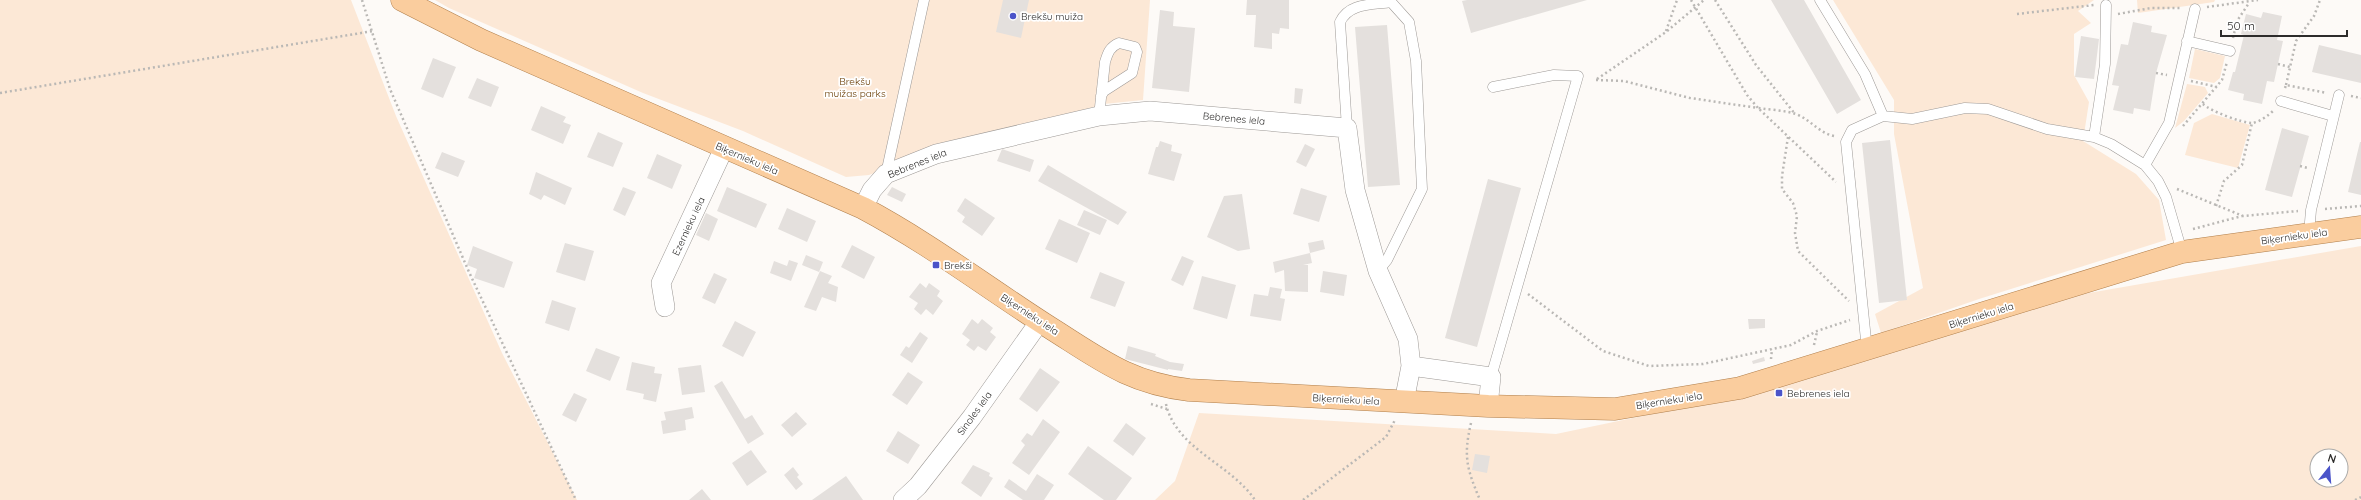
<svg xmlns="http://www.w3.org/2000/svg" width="2361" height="500" font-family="Quicksand,sans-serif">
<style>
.green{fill:#fce8d6;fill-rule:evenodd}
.building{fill:#e4e0dd}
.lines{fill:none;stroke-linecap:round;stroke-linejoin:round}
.lane-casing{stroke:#9d9996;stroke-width:11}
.street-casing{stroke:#9d9996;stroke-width:20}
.primary-casing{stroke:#b07f4c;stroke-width:23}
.path{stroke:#bab8b5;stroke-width:2.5;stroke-dasharray:2 3;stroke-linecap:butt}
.lane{stroke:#fff;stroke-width:10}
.street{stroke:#fff;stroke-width:19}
.primary{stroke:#facd9e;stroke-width:22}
.poi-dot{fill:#4b54c9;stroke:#fff;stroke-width:1.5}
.labels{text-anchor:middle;stroke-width:3.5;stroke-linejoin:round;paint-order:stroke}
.poi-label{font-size:10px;fill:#2d2c2b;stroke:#fff;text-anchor:start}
.park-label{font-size:10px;fill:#673b00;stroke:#fff}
.street-label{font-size:10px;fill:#2d2c2b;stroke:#fff}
</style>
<rect width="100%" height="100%" fill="#fdfaf7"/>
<!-- green -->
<path class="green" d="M 0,0 L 351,0 L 396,116 L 502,353 L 577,500 L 0,500 Z
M 435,0 L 1150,0 L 1143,100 L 1104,104 L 905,161 L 869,175 L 846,177 L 743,131 L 643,93 L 449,8 Z
M 1833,0 L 2094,0 L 2078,11 L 2091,23 L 2074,34 L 2074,75 L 2089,102 L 2083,141 L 2136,174 L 2159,200 L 2166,240 L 1979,299 L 1881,333 L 1875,314 L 1923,288 L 1894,134 L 1894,100 Z
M 2137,0 L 2215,0 L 2214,2 L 2138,13 Z
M 2195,49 L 2225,56 L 2220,78 L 2214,83 L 2189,78 Z
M 2187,84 L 2205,87 L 2208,93 L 2184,121 L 2175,128 Z
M 2212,114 L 2250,125 L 2238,168 L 2185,155 L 2194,123 Z
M 2361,246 L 2361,500 L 1155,500 L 1175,481 L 1199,413 L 1556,434 L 1772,389 L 2054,299 ZM 2317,456 L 2341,456 L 2341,480 L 2317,480 Z"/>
<!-- building -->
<path class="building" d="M 1003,0 L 1029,0 L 1021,38 L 996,32 Z
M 1247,0 L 1289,0 L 1289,29 L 1280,28 L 1279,34 L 1272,33 L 1272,49 L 1254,47 L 1256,15 L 1246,15 Z
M 1467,0 L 1587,0 L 1471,33 L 1462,1 Z
M 1771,0 L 1804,0 L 1861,100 L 1837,114 Z
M 1160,10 L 1174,12 L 1173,26 L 1195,28 L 1189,92 L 1152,88 Z
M 2263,12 L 2282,16 L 2277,40 L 2283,41 L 2274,82 L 2267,81 L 2262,104 L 2243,100 L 2244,94 L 2228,90 L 2233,72 L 2235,72 L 2244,35 L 2241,34 L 2246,14 L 2261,18 Z
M 2133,22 L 2152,26 L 2151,32 L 2167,35 L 2156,73 L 2150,111 L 2134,108 L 2133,114 L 2113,110 L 2119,86 L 2112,85 L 2121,44 L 2128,45 Z
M 1387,25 L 1400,185 L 1368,187 L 1355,27 Z
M 2081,36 L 2099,39 L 2094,79 L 2075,77 Z
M 2319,45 L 2361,55 L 2361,83 L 2312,72 Z
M 433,58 L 456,67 L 443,98 L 421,89 Z
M 477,78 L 499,87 L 491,107 L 468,98 Z
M 1295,88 L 1303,89 L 1301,104 L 1294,103 Z
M 541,106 L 566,117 L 563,122 L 571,125 L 563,144 L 531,130 Z
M 2282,128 L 2309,136 L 2292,197 L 2265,190 Z
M 598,132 L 623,143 L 613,167 L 587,157 Z
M 1890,140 L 1907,300 L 1879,303 L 1862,143 Z
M 1160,141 L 1172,145 L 1171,151 L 1182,154 L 1174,181 L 1148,174 L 1156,147 L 1158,147 Z
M 2360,142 L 2361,142 L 2361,195 L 2348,192 Z
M 1305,144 L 1315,149 L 1306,167 L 1296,162 Z
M 1002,149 L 1034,160 L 1030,172 L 997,161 Z
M 442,152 L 465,161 L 458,177 L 435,168 Z
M 657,154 L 682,165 L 672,189 L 647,178 Z
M 1048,165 L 1127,212 L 1118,225 L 1038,181 Z
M 536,172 L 572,188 L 565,205 L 544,195 L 541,200 L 529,194 Z
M 1488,179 L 1521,188 L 1477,347 L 1445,338 Z
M 623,187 L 636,192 L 625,216 L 613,210 Z
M 727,187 L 767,204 L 756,228 L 717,211 Z
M 892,187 L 906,194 L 902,202 L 887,195 Z
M 1301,188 L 1327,196 L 1319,222 L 1293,214 Z
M 1242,194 L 1250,249 L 1238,251 L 1207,237 L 1224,196 Z
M 965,198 L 995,218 L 982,236 L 962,222 L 965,217 L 957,211 Z
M 787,208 L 816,221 L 807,242 L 778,229 Z
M 1084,210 L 1107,220 L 1100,235 L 1077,225 Z
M 706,213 L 718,219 L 709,241 L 696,235 Z
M 1059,219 L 1090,233 L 1077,263 L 1045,249 Z
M 1323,240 L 1325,249 L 1310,253 L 1308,243 Z
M 565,243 L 594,251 L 585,281 L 556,272 Z
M 852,245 L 875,257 L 864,279 L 841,267 Z
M 473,246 L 513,262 L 504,288 L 474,278 L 477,269 L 467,265 Z
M 1310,253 L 1312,263 L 1303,265 L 1308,265 L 1308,292 L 1285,291 L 1284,270 L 1275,273 L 1273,262 Z
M 806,255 L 823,262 L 819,272 L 802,265 Z
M 1182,256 L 1194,261 L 1183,286 L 1171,280 Z
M 789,260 L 798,263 L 791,281 L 770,273 L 774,261 L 787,266 Z
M 820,271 L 832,276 L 828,283 L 838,287 L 836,302 L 822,297 L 816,311 L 804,307 Z
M 1323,271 L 1347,275 L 1344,296 L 1320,292 Z
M 1100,272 L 1125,282 L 1115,307 L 1090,298 Z
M 714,273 L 727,279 L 715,304 L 702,298 Z
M 1202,276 L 1236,285 L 1227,319 L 1193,309 Z
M 920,283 L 926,288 L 929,283 L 940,291 L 937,296 L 943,301 L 933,315 L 926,309 L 921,315 L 914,309 L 918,303 L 909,297 Z
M 1270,287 L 1282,289 L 1280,298 L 1285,299 L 1281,321 L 1250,316 L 1254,294 L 1268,296 Z
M 552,300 L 576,308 L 569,331 L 545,323 Z
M 972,319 L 978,324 L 982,319 L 993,328 L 990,332 L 996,337 L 986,351 L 978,346 L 974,351 L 966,345 L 970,340 L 962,334 Z
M 1748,319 L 1765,319 L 1765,328 L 1749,329 Z
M 735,321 L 756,332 L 743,357 L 722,346 Z
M 920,332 L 928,338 L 912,363 L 900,355 L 906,346 L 909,348 Z
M 1128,346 L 1156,354 L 1155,356 L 1170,362 L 1184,364 L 1182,371 L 1168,369 L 1168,370 L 1125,359 Z
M 596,348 L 620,357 L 610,381 L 586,371 Z
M 1764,357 L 1765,361 L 1753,364 L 1752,361 Z
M 632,362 L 655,367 L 654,373 L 662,374 L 656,402 L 643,399 L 644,394 L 626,390 Z
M 701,365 L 705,392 L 682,395 L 678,368 Z
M 1040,368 L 1060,382 L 1037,412 L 1019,399 Z
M 908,372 L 923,382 L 907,405 L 892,395 Z
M 722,381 L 745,419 L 752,415 L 764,434 L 748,444 L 714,386 Z
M 574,393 L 587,399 L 576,422 L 562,415 Z
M 692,407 L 694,418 L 685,420 L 686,430 L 663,434 L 661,421 L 666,420 L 664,412 Z
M 796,412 L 807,424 L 792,437 L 781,425 Z
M 1043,419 L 1060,432 L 1029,475 L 1012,463 L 1025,445 L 1021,441 L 1027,433 L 1032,436 Z
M 1126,423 L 1146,438 L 1133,456 L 1113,441 Z
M 898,431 L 920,445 L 908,464 L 886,451 Z
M 1088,446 L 1132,478 L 1116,500 L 1104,500 L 1068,474 Z
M 751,450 L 767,472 L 747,486 L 732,463 Z
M 1475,454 L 1490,456 L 1487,473 L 1472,470 Z
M 973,465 L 990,473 L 989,476 L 993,478 L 981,497 L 961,483 Z
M 793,467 L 799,475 L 797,477 L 803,484 L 796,490 L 784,475 Z
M 1037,474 L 1054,485 L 1044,500 L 1023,500 L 1004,487 L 1009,479 L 1026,491 Z
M 846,476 L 863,500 L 812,500 Z
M 702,489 L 711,500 L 689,500 Z"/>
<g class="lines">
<!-- lane casing -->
<g class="lane-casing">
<path id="lane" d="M 1820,0 L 1865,74 L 1883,116
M 2187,41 L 2230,51
M 2281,101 L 2333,116
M 1099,116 L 1105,62 C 1108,52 1110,47 1119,43 L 1135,47 L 1137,52 L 1132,73 L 1104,91 L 1101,96
M 1347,128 L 1340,22 C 1349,3 1371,5 1391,2 L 1409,22 L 1416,61 L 1422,189 L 1387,260 L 1378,271
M 2094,137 L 2105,64 L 2106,5
M 2145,165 L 2169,123 L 2195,9
M 886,174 L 924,0
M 2309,234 L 2311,210 L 2339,95
M 1867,350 L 1846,142 L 1852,130 L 1883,116 L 1912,119 L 1965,108 L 1988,109 L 2047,129 L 2094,137 L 2111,144 L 2145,165 L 2158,181 L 2166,197 L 2182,252
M 1491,377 L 1578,76 L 1554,75 L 1493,87"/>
</g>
<!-- street casing -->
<g class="street-casing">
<path id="street" d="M 863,208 L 872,190 L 886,174 L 936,154 L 1099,116 L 1150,111 L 1347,128 L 1355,190 L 1378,271 L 1408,339 L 1411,366 L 1404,402
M 665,307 L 661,283 L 724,148
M 1411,366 L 1491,377 L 1488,406
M 903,500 L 918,486 L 972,417 L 1040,321"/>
</g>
<!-- primary casing -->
<g class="primary-casing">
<path id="primary" d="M 402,0 L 481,40 L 863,208 C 929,243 989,289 1052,329 C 1101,360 1130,383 1189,390 L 1488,406 L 1615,409 L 1740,388 L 2182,252 L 2361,227"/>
</g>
<!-- path -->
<path class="path" d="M 362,0 L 390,89 L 469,272 L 576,500
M 1691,0 L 1747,95 L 1758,108
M 1715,0 L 1756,65 L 1795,114
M 2207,7 L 2258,0
M 2017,14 L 2094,5
M 2118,14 L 2151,8 L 2182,8
M 1666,31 L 1677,0
M 2233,38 L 2237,21 L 2249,3
M 2278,64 L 2290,67
M 2156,73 L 2167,75
M 1597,79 L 1666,32 L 1704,0
M 1596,80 L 1624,81 L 1690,98 L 1758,108
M 2191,81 L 2217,87
M 2286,85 L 2296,41 L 2314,16 L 2320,0
M 2285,88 L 2286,85 L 2327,93
M 0,93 L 373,31
M 2351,96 L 2361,98
M 2203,104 C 2210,111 2242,123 2252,123 C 2260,122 2269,115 2274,110
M 2183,126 L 2222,80 L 2227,62
M 1834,136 C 1819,133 1811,120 1796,114 C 1784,110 1770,110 1758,108 L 1836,182
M 1788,137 L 1782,176 L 1782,189 L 1793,203 L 1797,216 L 1795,233 L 1798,251 L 1849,301
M 2300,166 L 2308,168
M 2177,189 L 2243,216 L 2298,211
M 2216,206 L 2224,181 L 2242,165 L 2252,123
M 2325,209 L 2361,206
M 2193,229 L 2242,216
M 1528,294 L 1603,351 L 1649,366 L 1703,364 L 1791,345 L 1817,331 L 1850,320
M 1814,345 L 1817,332
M 1771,359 L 1772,349
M 1151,404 L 1167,409
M 1166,404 C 1176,449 1231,464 1255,500
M 1471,423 C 1463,457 1467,469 1480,500
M 1303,500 L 1386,437 L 1395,420
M 2355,500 L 2361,497"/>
<!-- lane -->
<use href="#lane" class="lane"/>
<!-- street -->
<use href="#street" class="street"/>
<!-- primary -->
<use href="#primary" class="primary"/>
</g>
<!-- markers -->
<g class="poi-dot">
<circle cx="1013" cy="16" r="4"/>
<rect x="932" y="261" width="8" height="8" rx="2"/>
<rect x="1775" y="389" width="8" height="8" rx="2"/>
</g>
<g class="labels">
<!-- poi labels -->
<g class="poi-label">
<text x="1021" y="20">Brekšu muiža</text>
<text x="944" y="269">Brekši</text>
<text x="1787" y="397">Bebrenes iela</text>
</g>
<!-- park labels -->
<g class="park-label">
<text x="855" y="85">Brekšu<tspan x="855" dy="12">muižas parks</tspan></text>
</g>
<!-- street labels -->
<g class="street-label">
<text transform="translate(1234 118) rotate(5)" y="4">Bebrenes iela</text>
<text transform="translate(747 158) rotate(23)" y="4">Biķernieku iela</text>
<text transform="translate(917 163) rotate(-22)" y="4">Bebrenes iela</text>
<text transform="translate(688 226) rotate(-65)" y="4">Ezernieku iela</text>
<text transform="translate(2294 236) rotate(-8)" y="4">Biķernieku iela</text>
<text transform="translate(1030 314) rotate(33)" y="4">Biķernieku iela</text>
<text transform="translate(1981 315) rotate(-17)" y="4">Biķernieku iela</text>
<text transform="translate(1346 399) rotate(3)" y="4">Biķernieku iela</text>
<text transform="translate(1669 400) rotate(-9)" y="4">Biķernieku iela</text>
<text transform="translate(974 413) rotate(-54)" y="4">Sinoles iela</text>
</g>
</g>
<!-- north arrow -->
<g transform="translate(2329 468) rotate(17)"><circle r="19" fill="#ffffff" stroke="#ababaa"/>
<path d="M0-3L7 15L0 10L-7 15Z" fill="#4b54c9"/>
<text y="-6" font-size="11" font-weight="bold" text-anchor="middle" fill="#2d2c2b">N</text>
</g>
<!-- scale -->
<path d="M2221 30v6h126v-6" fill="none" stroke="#2d2c2b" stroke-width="2"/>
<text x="2227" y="30" font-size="12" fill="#2d2c2b" stroke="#ffffff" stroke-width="3" paint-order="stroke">50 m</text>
</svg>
